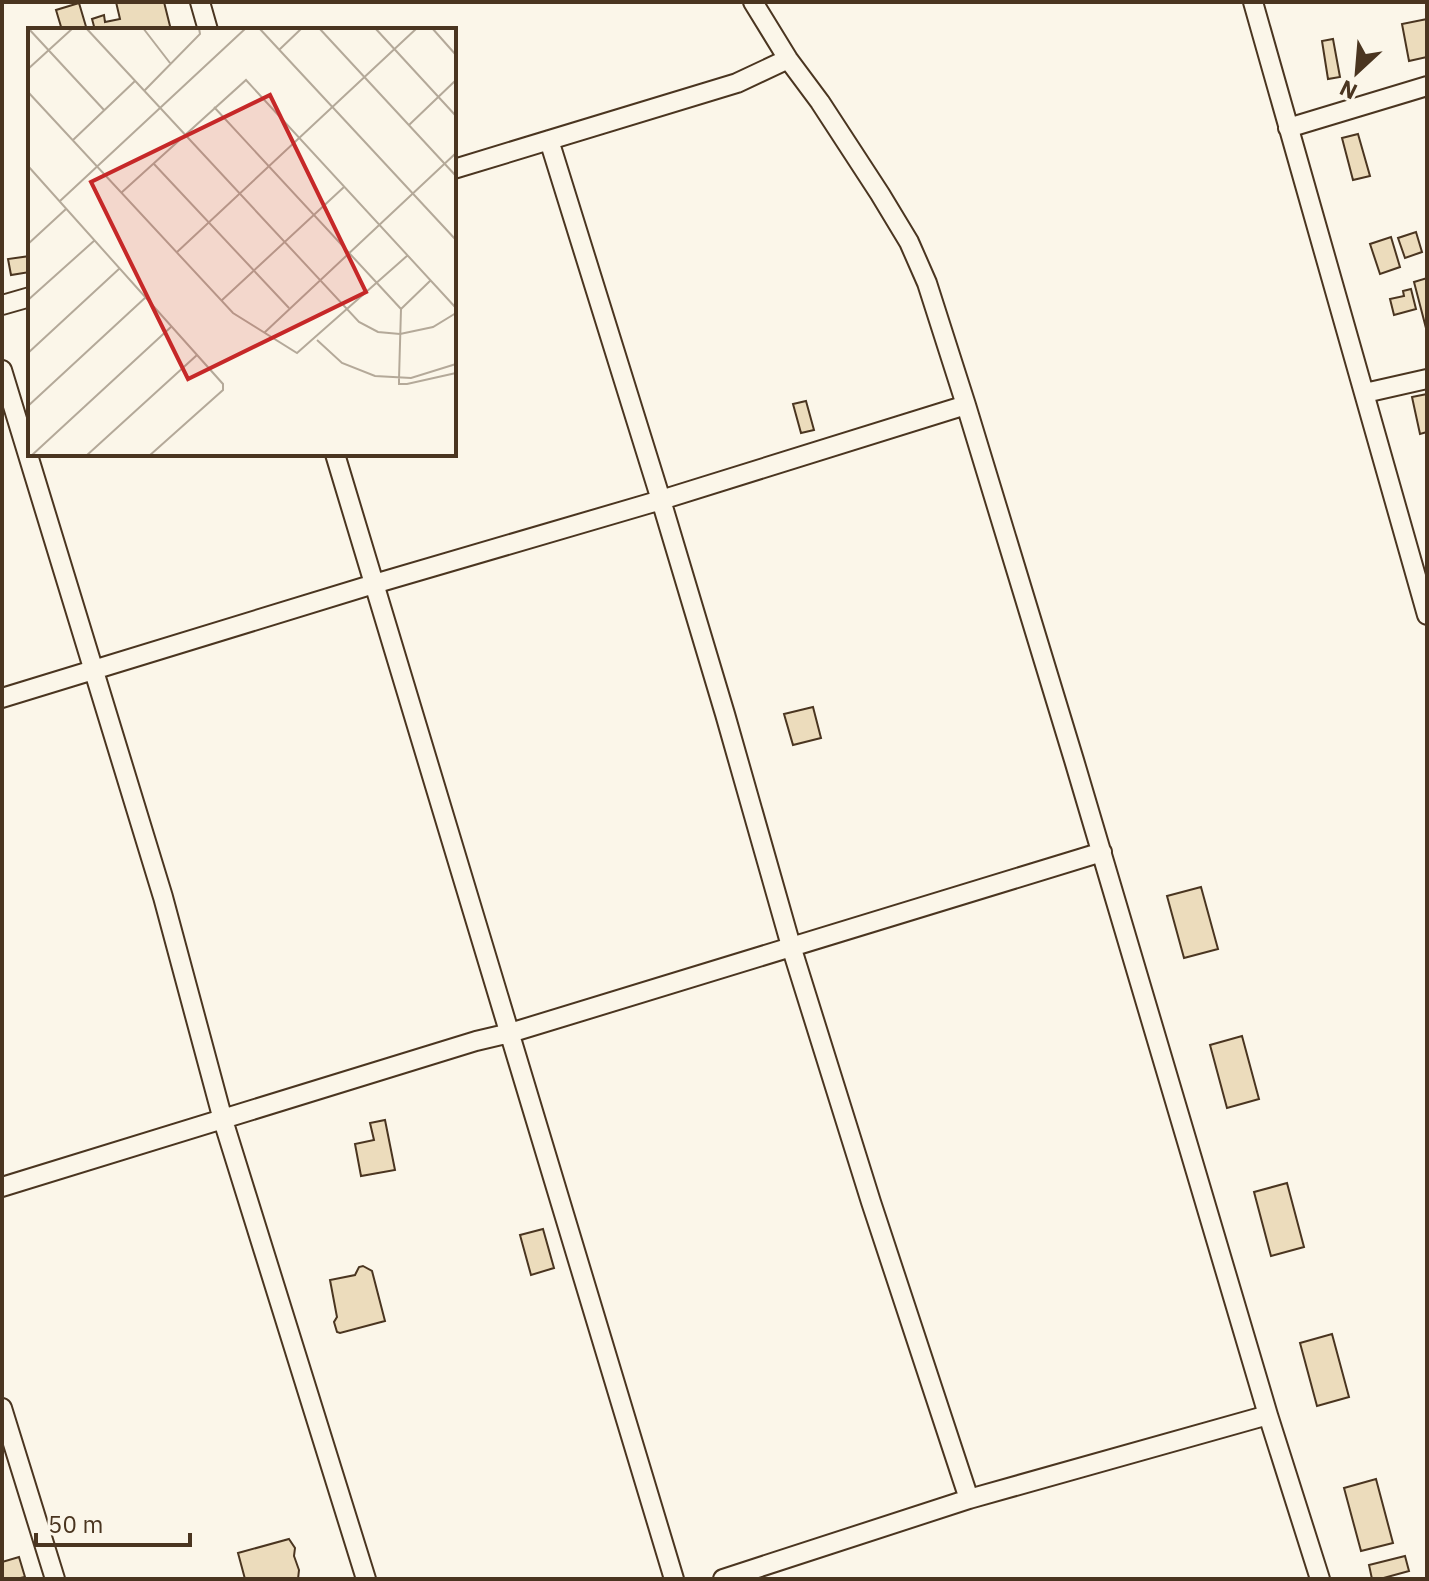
<svg xmlns="http://www.w3.org/2000/svg" width="1429" height="1581" font-family="'IBM Plex Sans',sans-serif">
<style>
.building{fill:#ecdcbc;stroke:#4a3520;stroke-width:2}
.lines{fill:none;stroke-linecap:round;stroke-linejoin:round}
.street-casing{stroke:#4a3520;stroke-width:22}
.street{stroke:#fbf6e9;stroke-width:18}
.inset-road{fill:none;stroke:#b4a999;stroke-width:2}
.view{fill:#c62828;fill-opacity:0.15;stroke:#c62828;stroke-width:4}
.inset-edge{fill:none;stroke:#4a3520;stroke-width:4}
</style>
<rect width="100%" height="100%" fill="#fbf6e9"/>
<!-- building -->
<path class="building" d="M 116,2 L 164,2 L 171,30 L 95,30 L 92,19 L 104,15 L 105,22 L 120,19 Z
M 79,3 L 87,30 L 62,30 L 56,10 Z
M 1427,19 L 1427,57 L 1409,61 L 1402,24 Z
M 1333,39 L 1340,77 L 1328,79 L 1322,41 Z
M 1358,134 L 1370,176 L 1353,180 L 1342,138 Z
M 1416,232 L 1422,252 L 1405,258 L 1398,238 Z
M 1391,237 L 1400,267 L 1380,274 L 1370,244 Z
M 30,256 L 30,272 L 11,275 L 8,259 Z
M 1427,278 L 1427,332 L 1414,282 Z
M 1411,289 L 1416,309 L 1394,315 L 1390,299 L 1404,296 L 1403,291 Z
M 1427,394 L 1427,432 L 1420,434 L 1412,397 Z
M 806,401 L 814,430 L 801,433 L 793,404 Z
M 813,707 L 821,738 L 793,745 L 784,714 Z
M 1201,887 L 1218,949 L 1184,958 L 1167,896 Z
M 1242,1036 L 1259,1099 L 1227,1108 L 1210,1045 Z
M 385,1120 L 395,1170 L 361,1176 L 355,1144 L 374,1140 L 370,1123 Z
M 1287,1183 L 1304,1247 L 1271,1256 L 1254,1192 Z
M 543,1229 L 554,1268 L 531,1275 L 520,1235 Z
M 363,1266 L 372,1271 L 385,1321 L 340,1333 L 337,1332 L 334,1322 L 337,1317 L 330,1280 L 355,1275 L 359,1267 Z
M 1332,1334 L 1349,1397 L 1317,1406 L 1300,1343 Z
M 1376,1479 L 1393,1543 L 1361,1551 L 1344,1488 Z
M 289,1539 L 295,1548 L 294,1556 L 299,1570 L 298,1579 L 245,1579 L 238,1553 Z
M 1405,1556 L 1409,1571 L 1380,1579 L 1372,1579 L 1369,1565 Z
M 19,1557 L 25,1577 L 16,1579 L 2,1579 L 2,1562 Z"/>
<g class="lines">
<!-- street casing -->
<g class="street-casing">
<path id="street" d="M 200,2 L 208,30
M 753,2 L 788,59 L 820,102 L 880,194 L 909,242 L 927,283 L 966,405 L 1074,760 L 1268,1415 L 1320,1579
M 1253,2 L 1427,615
M 1288,128 L 1427,86
M 549,140 L 661,500 L 725,714 L 791,946 L 871,1202 L 969,1499
M 454,169 L 737,83 L 788,59
M 2,305 L 30,297
M 2,370 L 163,897 L 223,1120 L 366,1579
M 1365,393 L 1427,379
M 335,454 L 674,1579
M 2,698 L 374,584 L 661,500 L 966,405
M 2,1187 L 476,1041 L 510,1033 L 1102,852
M 2,1408 L 55,1579
M 723,1579 L 969,1499 L 1268,1415"/>
</g>
<!-- street -->
<use href="#street" class="street"/>
</g>
<!-- overview -->
<g transform="translate(28 28)">
<rect width="428" height="428" fill="#fbf6e9"/>
<path class="inset-road" d="M 0,0 L 76,82M 58,0 L 331,294 L 350,304 L 372,306 L 405,299 L 428,285M 115,0 L 142,35M 231,0 L 428,212M 291,0 L 428,148M 347,0 L 428,88M 404,0 L 428,27M 251,22 L 274,0M 0,41 L 45,0M 117,62 L 172,6 L 171,0M 0,64 L 205,285 L 269,325 L 380,227M 186,79 L 373,281 L 371,351M 381,97 L 428,52M 45,112 L 107,53M 126,136 L 261,280M 0,138 L 195,356 L 195,362 L 121,428M 93,165 L 218,52 L 428,280M 32,173 L 218,0M 0,216 L 38,181M 148,225 L 389,0M 0,272 L 67,212M 193,273 L 316,159M 373,281 L 403,252M 236,305 L 428,125M 289,312 L 314,335 L 347,348 L 383,350 L 428,336M 0,325 L 92,240M 371,351 L 371,356 L 379,356 L 428,345M 0,378 L 118,269M 3,428 L 144,298M 58,428 L 169,327"/>
<path class="view" d="M 242,67 L 338,264 L 160,351 L 63,154 Z"/>
<rect width="428" height="428" class="inset-edge"/>
</g>
<!-- border -->
<rect width="1429" height="1581" fill="none" stroke="#4a3520" stroke-width="8"/>
<!-- north arrow -->
<g transform="translate(1357 72) rotate(206)" stroke="#fbf6e9" stroke-width="6" paint-order="stroke">
<path d="M0-6L14 30L0 20L-14 30Z" fill="#4a3520"/>
<text y="-12" font-size="22" font-weight="bold" text-anchor="middle" fill="#4a3520">N</text>
</g>
<!-- scale -->
<path d="M36 1533v12h154v-12" fill="none" stroke="#4a3520" stroke-width="4"/>
<text x="48" y="1533" font-size="24" fill="#4a3520" stroke="#fbf6e9" stroke-width="6" paint-order="stroke">50 m</text>
</svg>
